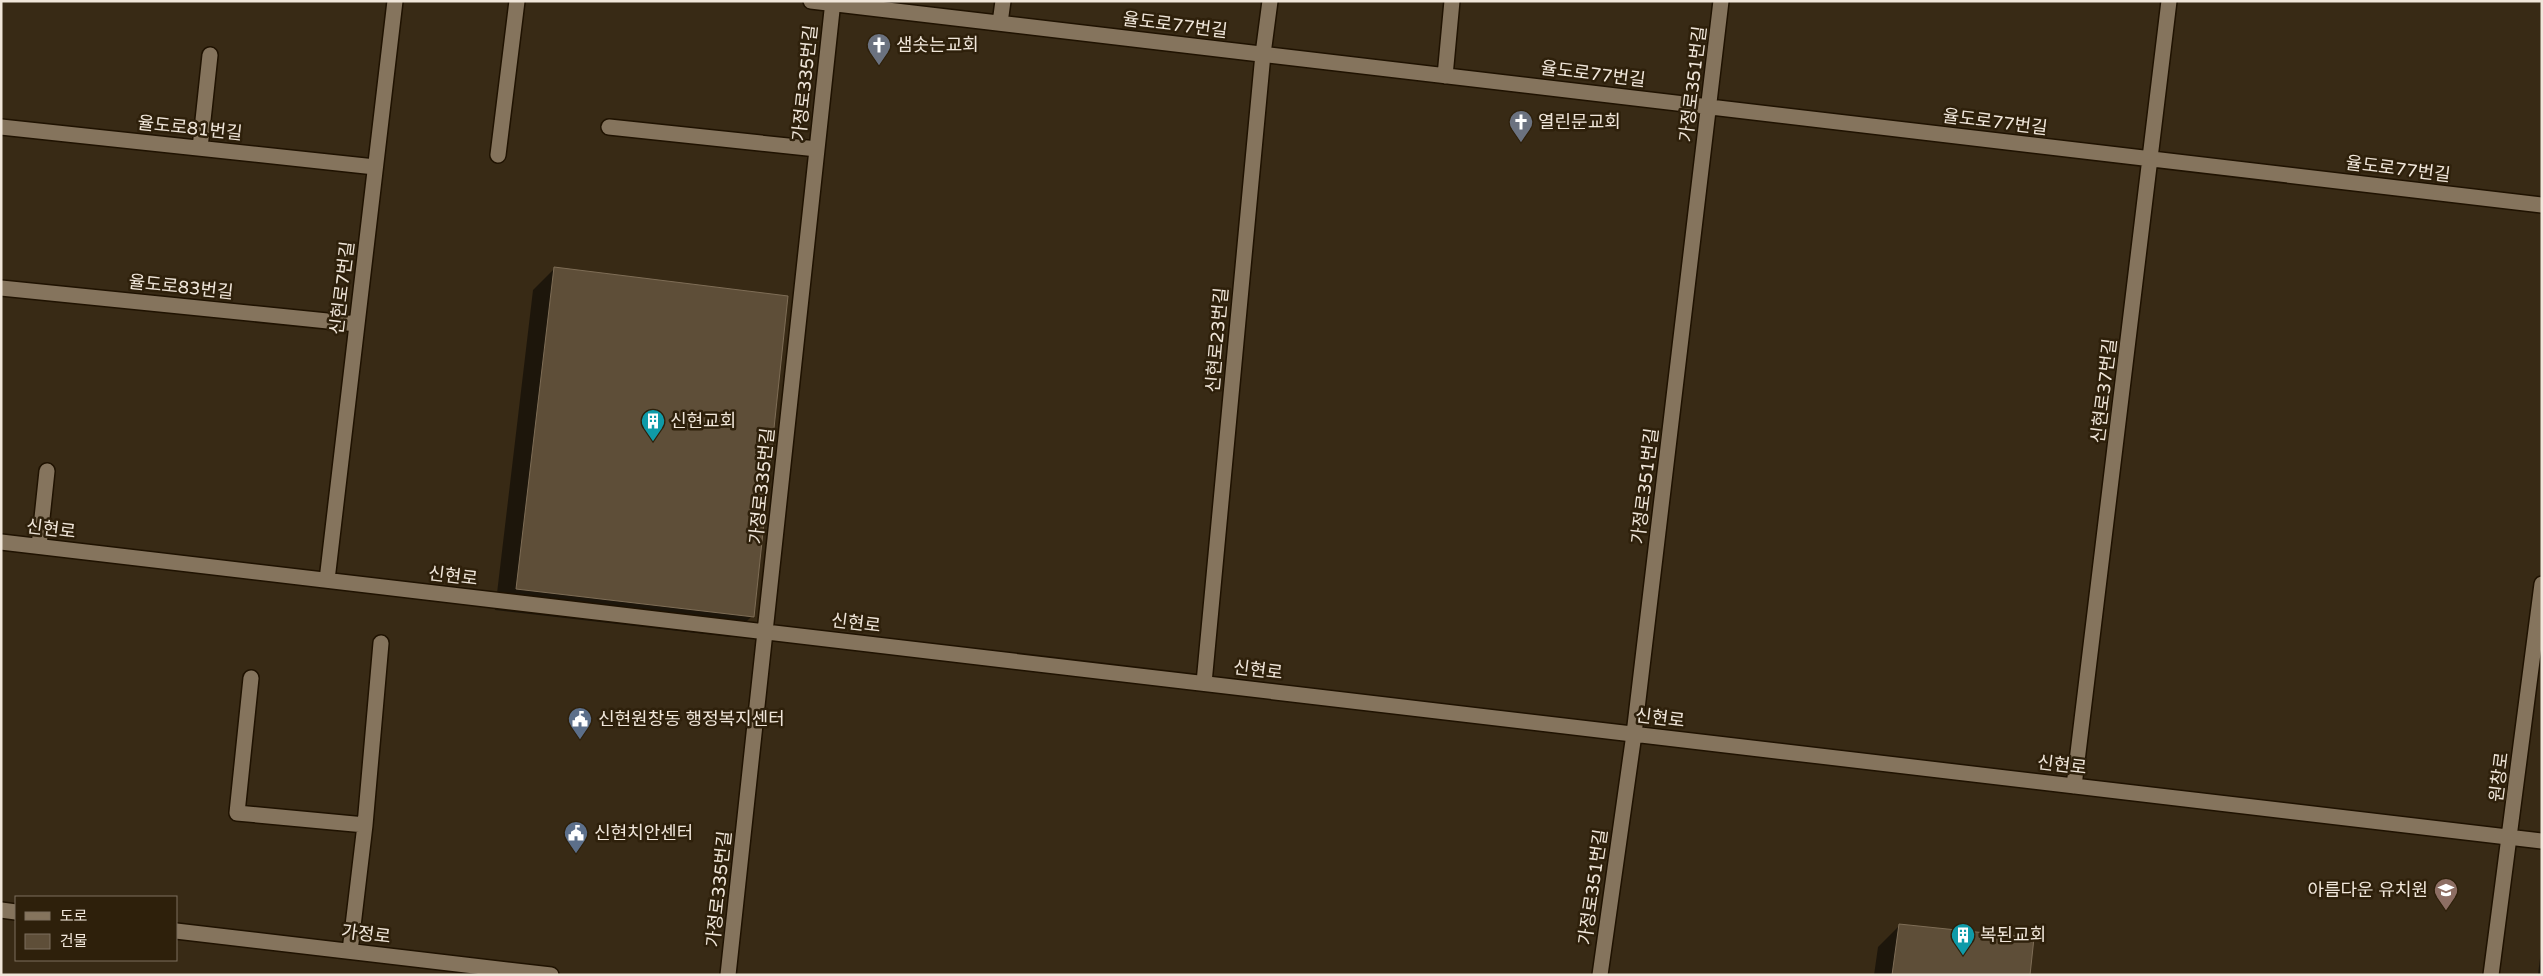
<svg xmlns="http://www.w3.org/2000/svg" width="2543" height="976" font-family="'Varela Round','Noto Sans KR',sans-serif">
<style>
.shadow{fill:#0007}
.building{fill:#5e4e38;stroke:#7e6d56}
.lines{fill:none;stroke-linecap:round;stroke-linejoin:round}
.minor-casing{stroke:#1f1201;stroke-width:18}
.minor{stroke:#85745d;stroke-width:15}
.labels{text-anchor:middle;stroke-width:5;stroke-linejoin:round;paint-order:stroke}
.street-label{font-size:18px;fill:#f0e6da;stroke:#2e200b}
.poi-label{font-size:18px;fill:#f0e6da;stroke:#2e200b;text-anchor:start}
</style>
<rect width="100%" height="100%" fill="#382a15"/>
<!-- shadow -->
<path class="shadow" d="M 554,269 L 752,616 L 731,637 L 495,610 L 533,290 Z
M 1899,926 L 2028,975 L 1874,975 L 1878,947 Z
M 2542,941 L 2542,975 L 2538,975 Z"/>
<!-- building -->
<path class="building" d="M 554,267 L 788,296 L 754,617 L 516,589 Z
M 1899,924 L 2034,938 L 2030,975 L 1892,975 Z"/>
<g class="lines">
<!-- minor casing -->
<g class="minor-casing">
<path id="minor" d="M 811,1 L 2542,205
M 1000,23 L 1003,1
M 1445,76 L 1452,1
M 1,127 L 375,167
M 609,127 L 817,149
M 200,148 L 210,55
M 498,155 L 517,1
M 1,288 L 357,324
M 1,542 L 2542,841
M 39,546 L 47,471
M 327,580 L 395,1
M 251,678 L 237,813 L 365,825
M 1204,683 L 1263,54 L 1270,1
M 2074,786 L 2169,1
M 1,910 L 16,912
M 176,931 L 551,975
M 350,951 L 365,825 L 381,643
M 728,975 L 833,1
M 1600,975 L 1634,734 L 1721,1
M 2491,975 L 2542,584"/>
</g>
<!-- minor -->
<use href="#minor" class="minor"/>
</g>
<!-- icons -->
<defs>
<g id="church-pin" transform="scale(1.25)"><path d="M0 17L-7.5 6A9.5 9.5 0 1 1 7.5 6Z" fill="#6b7280" stroke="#2e200b"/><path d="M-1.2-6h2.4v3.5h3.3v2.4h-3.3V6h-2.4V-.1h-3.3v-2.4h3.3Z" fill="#fff"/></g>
<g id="building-pin" transform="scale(1.25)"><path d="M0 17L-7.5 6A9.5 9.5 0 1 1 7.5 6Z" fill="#0f9aa8" stroke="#2e200b"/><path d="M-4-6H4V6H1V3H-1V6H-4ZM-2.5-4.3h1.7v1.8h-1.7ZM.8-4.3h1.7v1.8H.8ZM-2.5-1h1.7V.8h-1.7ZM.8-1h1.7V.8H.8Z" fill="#fff"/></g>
<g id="civic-pin" transform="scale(1.25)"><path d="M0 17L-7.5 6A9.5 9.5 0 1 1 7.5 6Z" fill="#5c6f8a" stroke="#2e200b"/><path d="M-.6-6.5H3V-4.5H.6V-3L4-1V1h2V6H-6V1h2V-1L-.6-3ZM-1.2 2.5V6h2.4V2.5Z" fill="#fff"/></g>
<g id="school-pin" transform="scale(1.25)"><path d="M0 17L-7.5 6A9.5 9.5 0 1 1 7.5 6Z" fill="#8d6e63" stroke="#2e200b"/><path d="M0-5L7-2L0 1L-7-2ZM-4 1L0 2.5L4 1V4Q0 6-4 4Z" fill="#fff"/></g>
</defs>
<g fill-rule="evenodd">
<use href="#church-pin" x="879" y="45"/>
<use href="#church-pin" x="1521" y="122"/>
<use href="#building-pin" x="653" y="421"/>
<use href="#civic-pin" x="580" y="719"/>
<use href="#civic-pin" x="576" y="833"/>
<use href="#school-pin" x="2446" y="890"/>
<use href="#building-pin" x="1963" y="935"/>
</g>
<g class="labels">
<!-- street labels -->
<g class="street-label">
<text transform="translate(1175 25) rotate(7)" y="6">율도로77번길</text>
<text transform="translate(1593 74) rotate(7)" y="6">율도로77번길</text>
<text transform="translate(805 83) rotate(-84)" y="6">가정로335번길</text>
<text transform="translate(1693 84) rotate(-83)" y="6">가정로351번길</text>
<text transform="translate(1995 122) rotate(7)" y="6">율도로77번길</text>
<text transform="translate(190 128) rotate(6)" y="6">율도로81번길</text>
<text transform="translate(2398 169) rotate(7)" y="6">율도로77번길</text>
<text transform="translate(181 287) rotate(6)" y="6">율도로83번길</text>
<text transform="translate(342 288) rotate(-83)" y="6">신현로7번길</text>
<text transform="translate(1217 340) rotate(-85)" y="6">신현로23번길</text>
<text transform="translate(2104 391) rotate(-83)" y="6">신현로37번길</text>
<text transform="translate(762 486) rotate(-84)" y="6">가정로335번길</text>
<text transform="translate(1645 486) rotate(-83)" y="6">가정로351번길</text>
<text transform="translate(51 529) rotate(7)" y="6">신현로</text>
<text transform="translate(453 576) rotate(7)" y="6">신현로</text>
<text transform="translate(856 623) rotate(7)" y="6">신현로</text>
<text transform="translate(1258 670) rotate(7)" y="6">신현로</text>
<text transform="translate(1660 718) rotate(7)" y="6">신현로</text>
<text transform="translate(2062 765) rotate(7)" y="6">신현로</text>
<text transform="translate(2499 777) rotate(-83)" y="6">원창로</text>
<text transform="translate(1593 887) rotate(-82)" y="6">가정로351번길</text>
<text transform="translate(719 889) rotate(-84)" y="6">가정로335번길</text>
<text transform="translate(366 934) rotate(7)" y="6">가정로</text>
</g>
<!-- poi labels -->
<g class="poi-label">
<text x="896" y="51">샘솟는교회</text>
<text x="1538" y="128">열린문교회</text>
<text x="670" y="427">신현교회</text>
<text x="598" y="725">신현원창동 행정복지센터</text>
<text x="594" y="839">신현치안센터</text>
<text x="2428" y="896" text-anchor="end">아름다운 유치원</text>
<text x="1980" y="941">복된교회</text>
</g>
</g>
<!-- border -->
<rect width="2543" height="976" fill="none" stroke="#f0e6da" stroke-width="5"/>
<!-- legend -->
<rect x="15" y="896" width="162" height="65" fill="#2e200b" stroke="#7c6f5e"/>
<rect x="25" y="912" width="25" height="8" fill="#85745d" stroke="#7c6f5e"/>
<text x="60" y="921" font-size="15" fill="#f0e6da">도로</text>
<rect x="25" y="934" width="25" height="15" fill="#5e4e38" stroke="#7c6f5e"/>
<text x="60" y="946" font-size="15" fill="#f0e6da">건물</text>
</svg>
